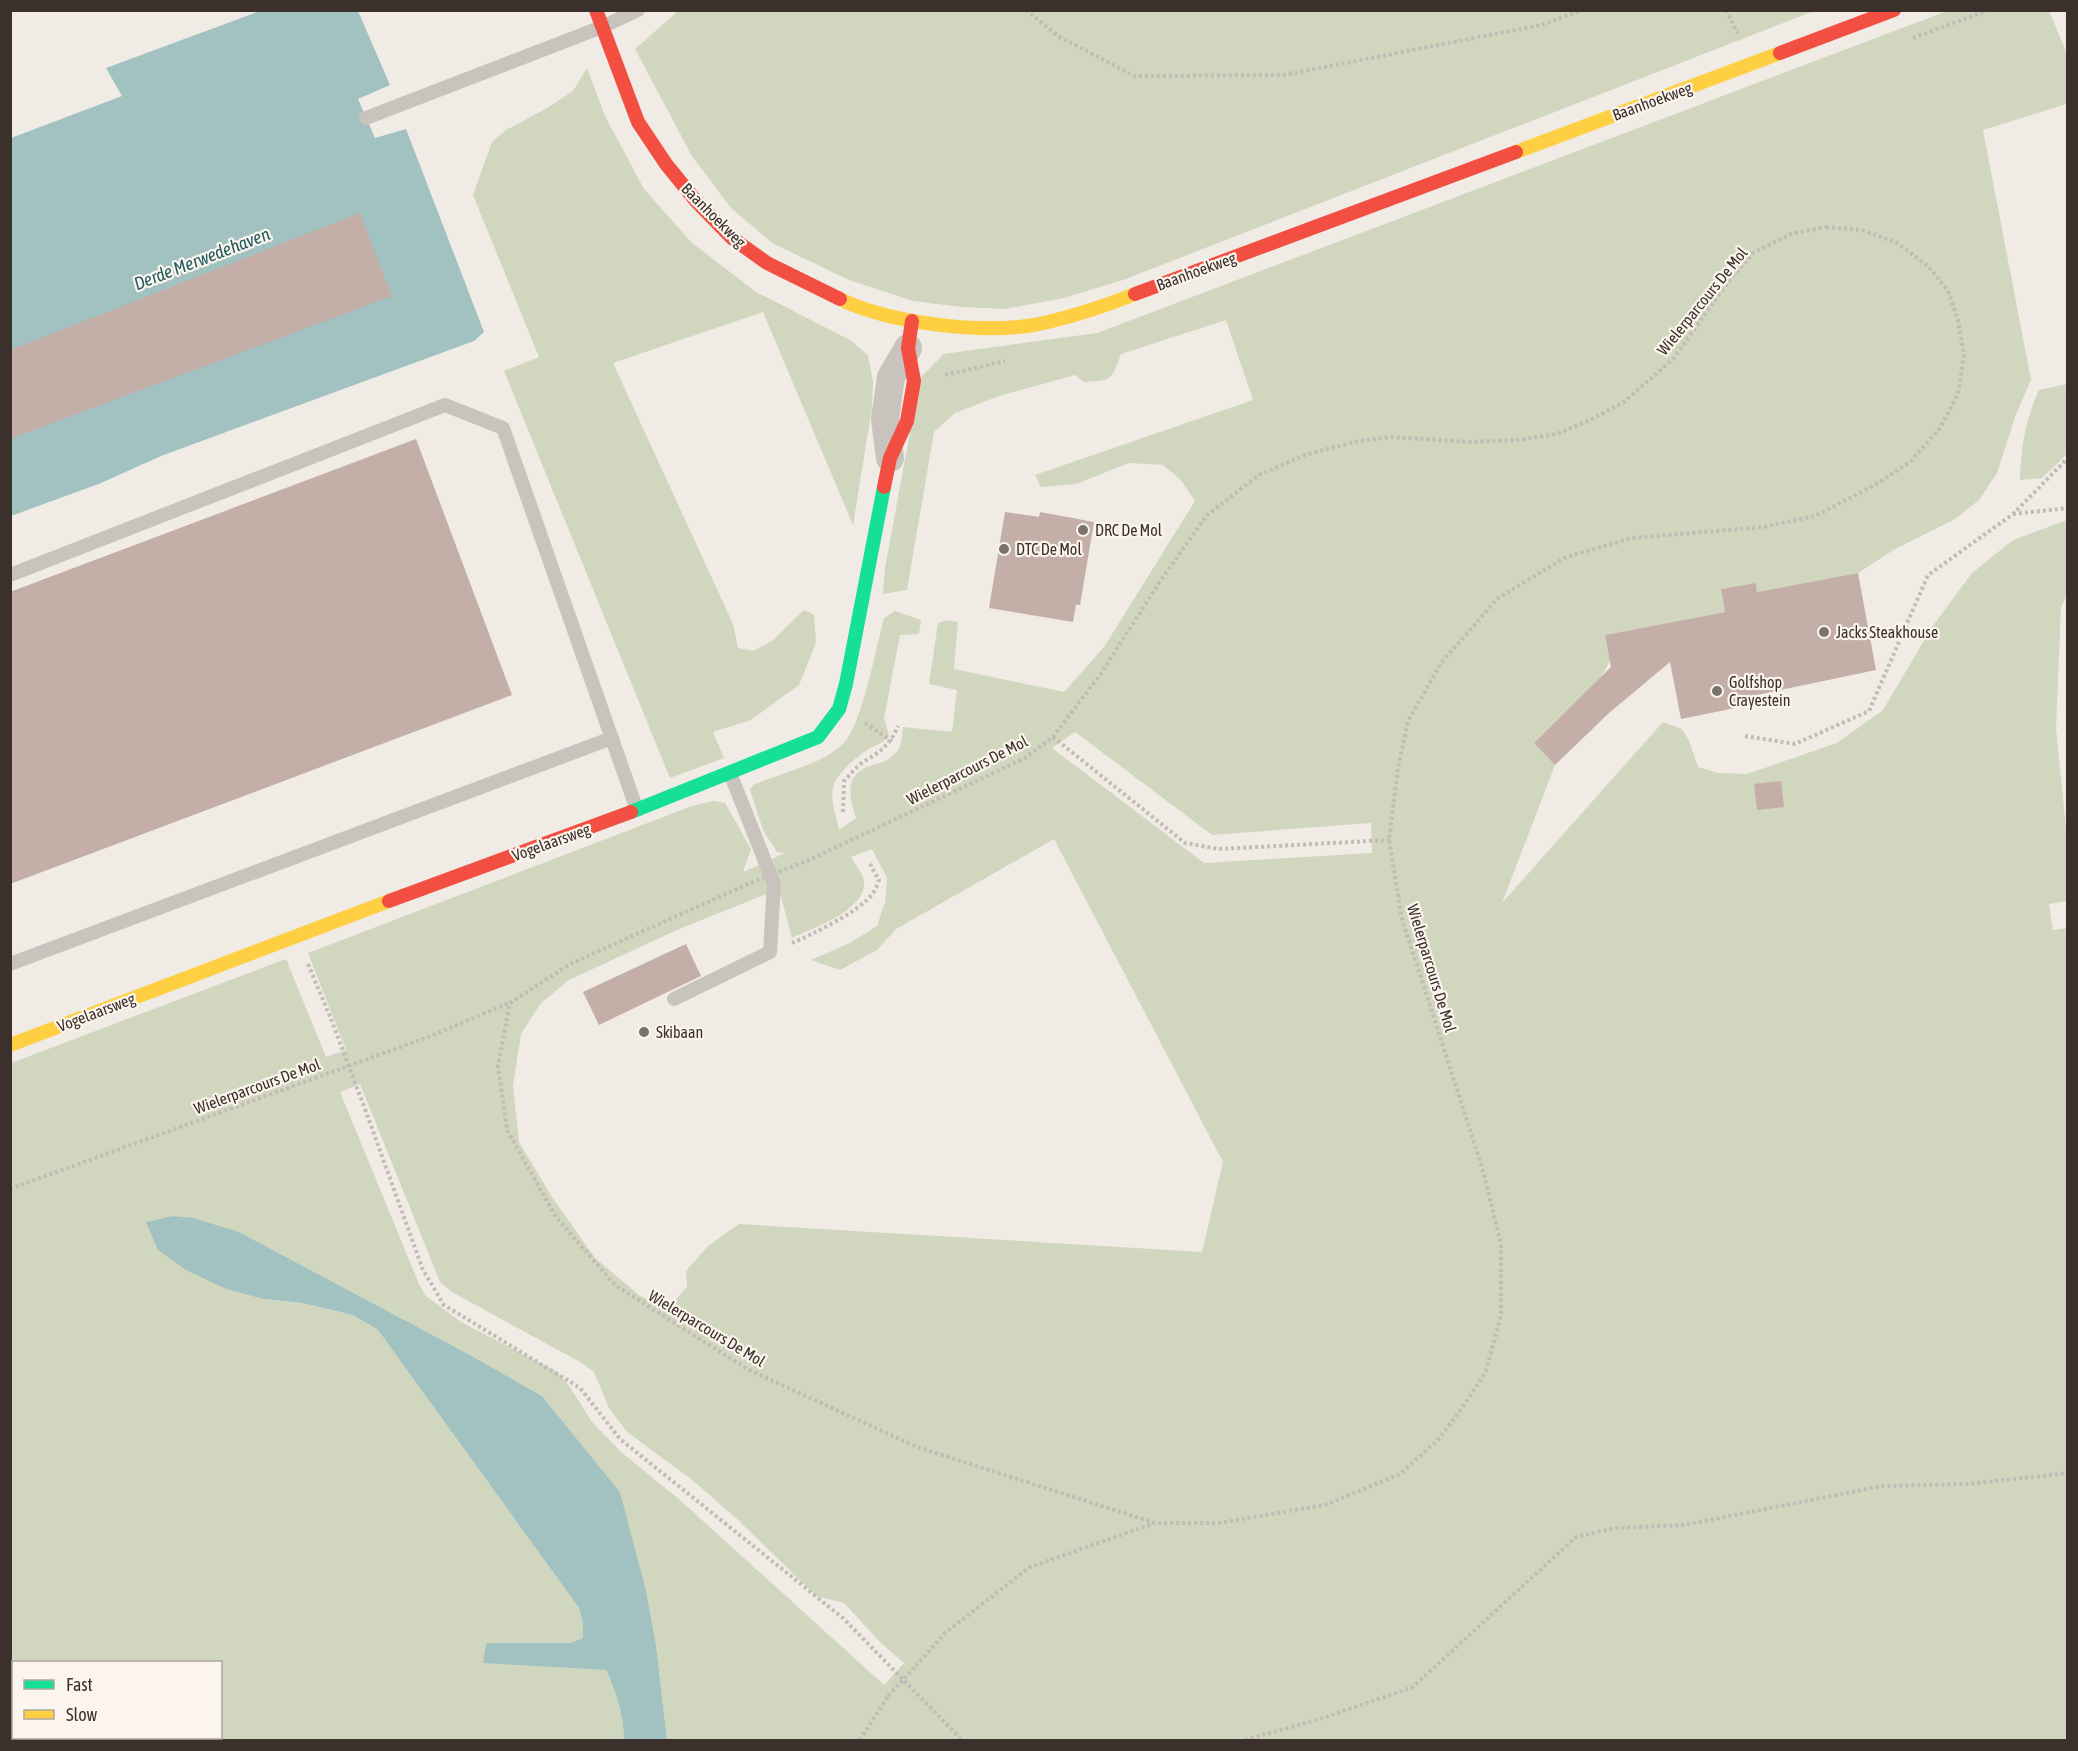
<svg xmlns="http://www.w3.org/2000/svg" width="2078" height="1751" font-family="'Asap Condensed',sans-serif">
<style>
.green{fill:#d1d6bf;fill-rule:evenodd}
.water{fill:#a1c2c1}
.building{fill:#c3afa7}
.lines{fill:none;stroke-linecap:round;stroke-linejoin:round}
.path{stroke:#c2bbb6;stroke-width:4;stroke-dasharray:3 3;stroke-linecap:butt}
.lane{stroke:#c9c3be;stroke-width:14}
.street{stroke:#c9c3be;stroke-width:28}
.fast{stroke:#16e098;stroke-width:14}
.slow{stroke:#ffcf43;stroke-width:14}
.jam{stroke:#f24e42;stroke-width:14}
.path-bridge{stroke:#c2bbb6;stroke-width:4;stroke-dasharray:3 3;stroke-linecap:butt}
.poi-dot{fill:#7a716c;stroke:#fbf5ee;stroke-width:2}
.labels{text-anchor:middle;stroke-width:4.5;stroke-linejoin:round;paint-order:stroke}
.street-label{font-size:16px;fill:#3b302b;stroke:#fbf5ee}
.poi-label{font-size:16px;fill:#3b302b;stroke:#fbf5ee;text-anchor:start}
.water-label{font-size:18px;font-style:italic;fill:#1f5a5e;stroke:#fbf5ee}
</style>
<rect width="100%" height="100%" fill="#f0ebe5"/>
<!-- green -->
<path class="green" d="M 678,11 L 678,10 L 1814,11 L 1123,280 L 1064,298 L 1005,309 L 961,307 L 913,301 L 849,280 L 774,244 L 731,208 L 692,156 L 635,49 Z
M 1947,11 L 2049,11 L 2067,54 L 2067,104 L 1983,130 L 2031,380 L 2016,414 L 1997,473 L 1979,500 L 1955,519 L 1895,549 L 1858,573 L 1757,592 L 1756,584 L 1721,589 L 1725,612 L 1605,635 L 1610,661 L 1601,677 L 1534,743 L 1555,765 L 1502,903 L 1663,722 L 1682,729 L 1689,741 L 1698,767 L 1718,773 L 1747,774 L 1837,743 L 1883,710 L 1932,627 L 1972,573 L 2013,540 L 2067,520 L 2067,595 L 2061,607 L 2056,729 L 2067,838 L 2068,901 L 2049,904 L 2053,930 L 2068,928 L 2067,1740 L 667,1740 L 656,1645 L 620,1492 L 542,1396 L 470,1355 L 239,1232 L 172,1216 L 146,1222 L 264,1299 L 301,1303 L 353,1315 L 378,1330 L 579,1608 L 583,1623 L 583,1638 L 570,1643 L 486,1643 L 483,1662 L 606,1670 C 616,1693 624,1716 624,1740 L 11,1740 L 11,1063 L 286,959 L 326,1057 L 346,1050 L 308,953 L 692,806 L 714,801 L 725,803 L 751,849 L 743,872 L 785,853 L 777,852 L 763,830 L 750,790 L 753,785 C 780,773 821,765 842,745 C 862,727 876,647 884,618 L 895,611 L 921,620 L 919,634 L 900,635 L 884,718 L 889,735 C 881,745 877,744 867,750 C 855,758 836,774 833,788 C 830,801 837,817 839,830 L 856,818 C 851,802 844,782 861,770 C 874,762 886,766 898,750 C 902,745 902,734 903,727 L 952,732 L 957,690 L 929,684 L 938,623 L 946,620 L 958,622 L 954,669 L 1064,692 L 1104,647 L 1195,501 L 1181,480 L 1163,465 L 1129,463 L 1076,484 L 1041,487 L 1035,475 L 1253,400 L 1226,320 L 1121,354 C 1111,381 1112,380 1084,382 L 1075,375 L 999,396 L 955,413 L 934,432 L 907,590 L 883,594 L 885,568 L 920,378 L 944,354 L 1097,333 ZM 1075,732 L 1212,835 L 1371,823 L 1372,853 L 1204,863 L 1052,748 ZM 1054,839 L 1223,1162 L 1202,1252 L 739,1224 L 708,1246 L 686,1271 L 687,1287 L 668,1308 L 640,1296 L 595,1258 L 552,1197 L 519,1142 L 513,1086 L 521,1034 L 541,1003 L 569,980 L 679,929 L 779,889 L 792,938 C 813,928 866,911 864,882 C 864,875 855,864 851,857 L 872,849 L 887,878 L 885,902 L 877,926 L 850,943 L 811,960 L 840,970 L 877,950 L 896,929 ZM 360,1084 L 440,1282 L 452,1292 L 580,1362 L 594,1372 L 609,1408 L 627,1432 L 691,1479 L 737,1519 L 816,1596 L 844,1603 L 881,1643 L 904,1663 L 884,1685 L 680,1500 L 621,1452 L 592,1422 L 570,1387 L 557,1372 L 461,1322 L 426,1296 L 419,1284 L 340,1092 ZM 14,1662 L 220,1662 L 220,1738 L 14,1738 Z
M 587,68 L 605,116 L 644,189 L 691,242 L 756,292 L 850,340 L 868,355 L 873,382 L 872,408 L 853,525 L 763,312 L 613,363 L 733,624 L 738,648 L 753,651 L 772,641 L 804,610 L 814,615 L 816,643 L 799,685 L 751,720 L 713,732 L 724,758 L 670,778 L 504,371 L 539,357 L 473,195 L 492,142 L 506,130 L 549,107 L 573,91 Z
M 2067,384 L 2067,454 L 2042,478 L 2020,480 C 2021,447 2025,421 2039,390 Z"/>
<!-- water -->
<path class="water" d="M 260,11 L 358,11 L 390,85 L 358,99 L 375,138 L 406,129 L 484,332 L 474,341 L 161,456 L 101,483 L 11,516 L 11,138 L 122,96 L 106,68 Z
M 172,1216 L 193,1218 L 239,1232 L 470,1355 L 542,1396 L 620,1492 L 645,1587 L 656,1645 L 667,1740 L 624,1740 C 624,1716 616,1692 606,1670 L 483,1663 L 486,1643 L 570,1643 L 583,1638 L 583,1623 L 579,1608 L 378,1330 L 353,1315 L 302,1303 L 264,1299 L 226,1289 L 186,1270 L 158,1250 L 146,1222 Z"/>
<!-- building -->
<path class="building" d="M 360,213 L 392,296 L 10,439 L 10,350 Z
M 416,439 L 512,695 L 10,884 L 10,592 Z
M 1005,512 L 1039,517 L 1040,512 L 1094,522 L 1080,605 L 1076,605 L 1073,622 L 989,608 Z
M 1858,573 L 1876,670 L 1738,699 L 1740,707 L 1681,719 L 1670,662 L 1609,713 L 1555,765 L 1534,743 L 1611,667 L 1605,635 L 1725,612 L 1721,589 L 1756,583 L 1757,592 Z
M 1781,781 L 1784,807 L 1757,810 L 1754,784 Z
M 686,944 L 701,976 L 599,1025 L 583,992 Z"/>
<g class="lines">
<!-- path -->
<path class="path" d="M 1026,10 L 1058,36 L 1134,76 L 1284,75 L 1541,25 L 1582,10
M 1726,10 L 1737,32 L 1739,32
M 1913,38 L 1989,10
M 1826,227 L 1862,230 L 1897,243 L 1928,266 L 1948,291 L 1958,320 L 1964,355 L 1958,394 L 1940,428 L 1910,462 L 1875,485 L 1815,516 L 1763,527 L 1633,538 L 1566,557 L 1498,598 L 1441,663 L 1408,721 L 1398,768 L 1389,840 L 1402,919 L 1482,1167 L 1501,1244 L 1501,1315 L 1486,1371 L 1465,1404 L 1437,1441 L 1400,1474 L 1325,1505 L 1219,1523 L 1155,1523 L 917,1447 L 747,1369 L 615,1285 L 556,1217 L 507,1130 L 498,1066 L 510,1003 L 570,964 L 748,884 L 807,861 L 1025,758 L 1053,737 L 1100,675 L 1159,583 L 1206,516 L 1259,475 L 1305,455 L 1358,441 L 1393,437 L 1469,442 L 1517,440 L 1557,434 L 1590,420 L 1624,402 L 1673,359 L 1728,282 L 1753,253 L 1791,234 Z
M 945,375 L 1005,361
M 2013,514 L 2068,508
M 865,723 L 892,741
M 1745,736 L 1795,744 L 1869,711 L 1928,575 L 2013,514 L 2068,458
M 1053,737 L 1185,843 L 1219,849 L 1389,840
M 843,812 L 844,781 C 850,775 855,768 862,763 C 880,751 889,747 898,726
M 792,943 C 813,934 861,911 873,893 C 876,890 877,884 879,880 L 870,864
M 308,964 L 331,1019
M 365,1109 L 423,1270 L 444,1305 L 580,1388 L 620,1439 L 843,1618 L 962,1740
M 10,1189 L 428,1037 L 509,1003
M 916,1666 L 945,1633 L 1030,1567 L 1155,1523
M 860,1740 L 888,1696
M 1245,1740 L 1323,1718 L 1413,1687 L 1576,1537 L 1616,1528 L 1684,1525 L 1882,1486 L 1968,1484 L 2068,1473"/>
<!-- lane -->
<path class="lane" d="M 366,118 L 602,27 L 638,10
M 10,575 L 445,405 L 503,428 L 637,810
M 10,964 L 612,738
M 674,999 L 770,952 L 774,884 L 730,773"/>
<!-- street -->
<path class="street" d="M 890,458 L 885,419 L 891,377 L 908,348"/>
<!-- fast -->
<path class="fast" d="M 631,812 L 818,737 L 839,709 L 846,684 L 884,487"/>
<!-- slow -->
<path class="slow" d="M 1516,152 L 1780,53
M 840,299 C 889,323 980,334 1034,325 C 1069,318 1102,307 1135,294
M 10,1045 L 389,901"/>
<!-- jam -->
<path class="jam" d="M 596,10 L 638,122 L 666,164 L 696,201 L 732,238 L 767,263 L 840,299
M 1780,53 L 1894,10
M 1135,294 L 1516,152
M 884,487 L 890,458 L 907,421 L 914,381 L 908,348 L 912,321
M 389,901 L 631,812"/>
<!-- path-bridge -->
<path class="path-bridge" d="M 331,1019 L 365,1109
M 888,1696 L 916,1666"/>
</g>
<!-- markers -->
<g class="poi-dot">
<circle cx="1083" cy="530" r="6"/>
<circle cx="1004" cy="549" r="6"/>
<circle cx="1824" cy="632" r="6"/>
<circle cx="1717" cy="691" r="6"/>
<circle cx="644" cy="1032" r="6"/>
</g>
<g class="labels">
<!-- street labels -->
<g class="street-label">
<text transform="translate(1652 101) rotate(-20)" y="6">Baanhoekweg</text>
<text transform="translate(714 215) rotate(45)" y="6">Baanhoekweg</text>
<text transform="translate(1196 271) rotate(-20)" y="6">Baanhoekweg</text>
<text transform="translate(1702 301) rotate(-51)" y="6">Wielerparcours De Mol</text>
<text transform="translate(967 770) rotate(-27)" y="6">Wielerparcours De Mol</text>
<text transform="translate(551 842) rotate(-20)" y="6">Vogelaarsweg</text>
<text transform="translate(1432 968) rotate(73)" y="6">Wielerparcours De Mol</text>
<text transform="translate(96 1012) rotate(-21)" y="6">Vogelaarsweg</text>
<text transform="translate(257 1086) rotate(-20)" y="6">Wielerparcours De Mol</text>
<text transform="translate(707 1328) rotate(31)" y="6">Wielerparcours De Mol</text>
</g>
<!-- poi labels -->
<g class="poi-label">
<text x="1095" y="536">DRC De Mol</text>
<text x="1016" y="555">DTC De Mol</text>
<text x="1836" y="638">Jacks Steakhouse</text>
<text x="1729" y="688">Golfshop<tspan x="1729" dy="18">Crayestein</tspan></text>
<text x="656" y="1038">Skibaan</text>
</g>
<!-- water labels -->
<g class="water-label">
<text transform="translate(202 259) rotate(-21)" y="6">Derde Merwedehaven</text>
</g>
</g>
<!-- border -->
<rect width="2078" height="1751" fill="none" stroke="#3b302b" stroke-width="24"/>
<!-- legend -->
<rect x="12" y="1661" width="210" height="78" fill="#fbf5ee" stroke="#aea6a0" stroke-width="1.5"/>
<rect x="24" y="1680" width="30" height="9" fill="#16e098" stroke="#aea6a0" stroke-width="1.5"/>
<text x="66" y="1691" font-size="18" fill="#3b302b">Fast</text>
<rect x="24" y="1710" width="30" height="9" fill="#ffcf43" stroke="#aea6a0" stroke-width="1.5"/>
<text x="66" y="1721" font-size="18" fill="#3b302b">Slow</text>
</svg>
